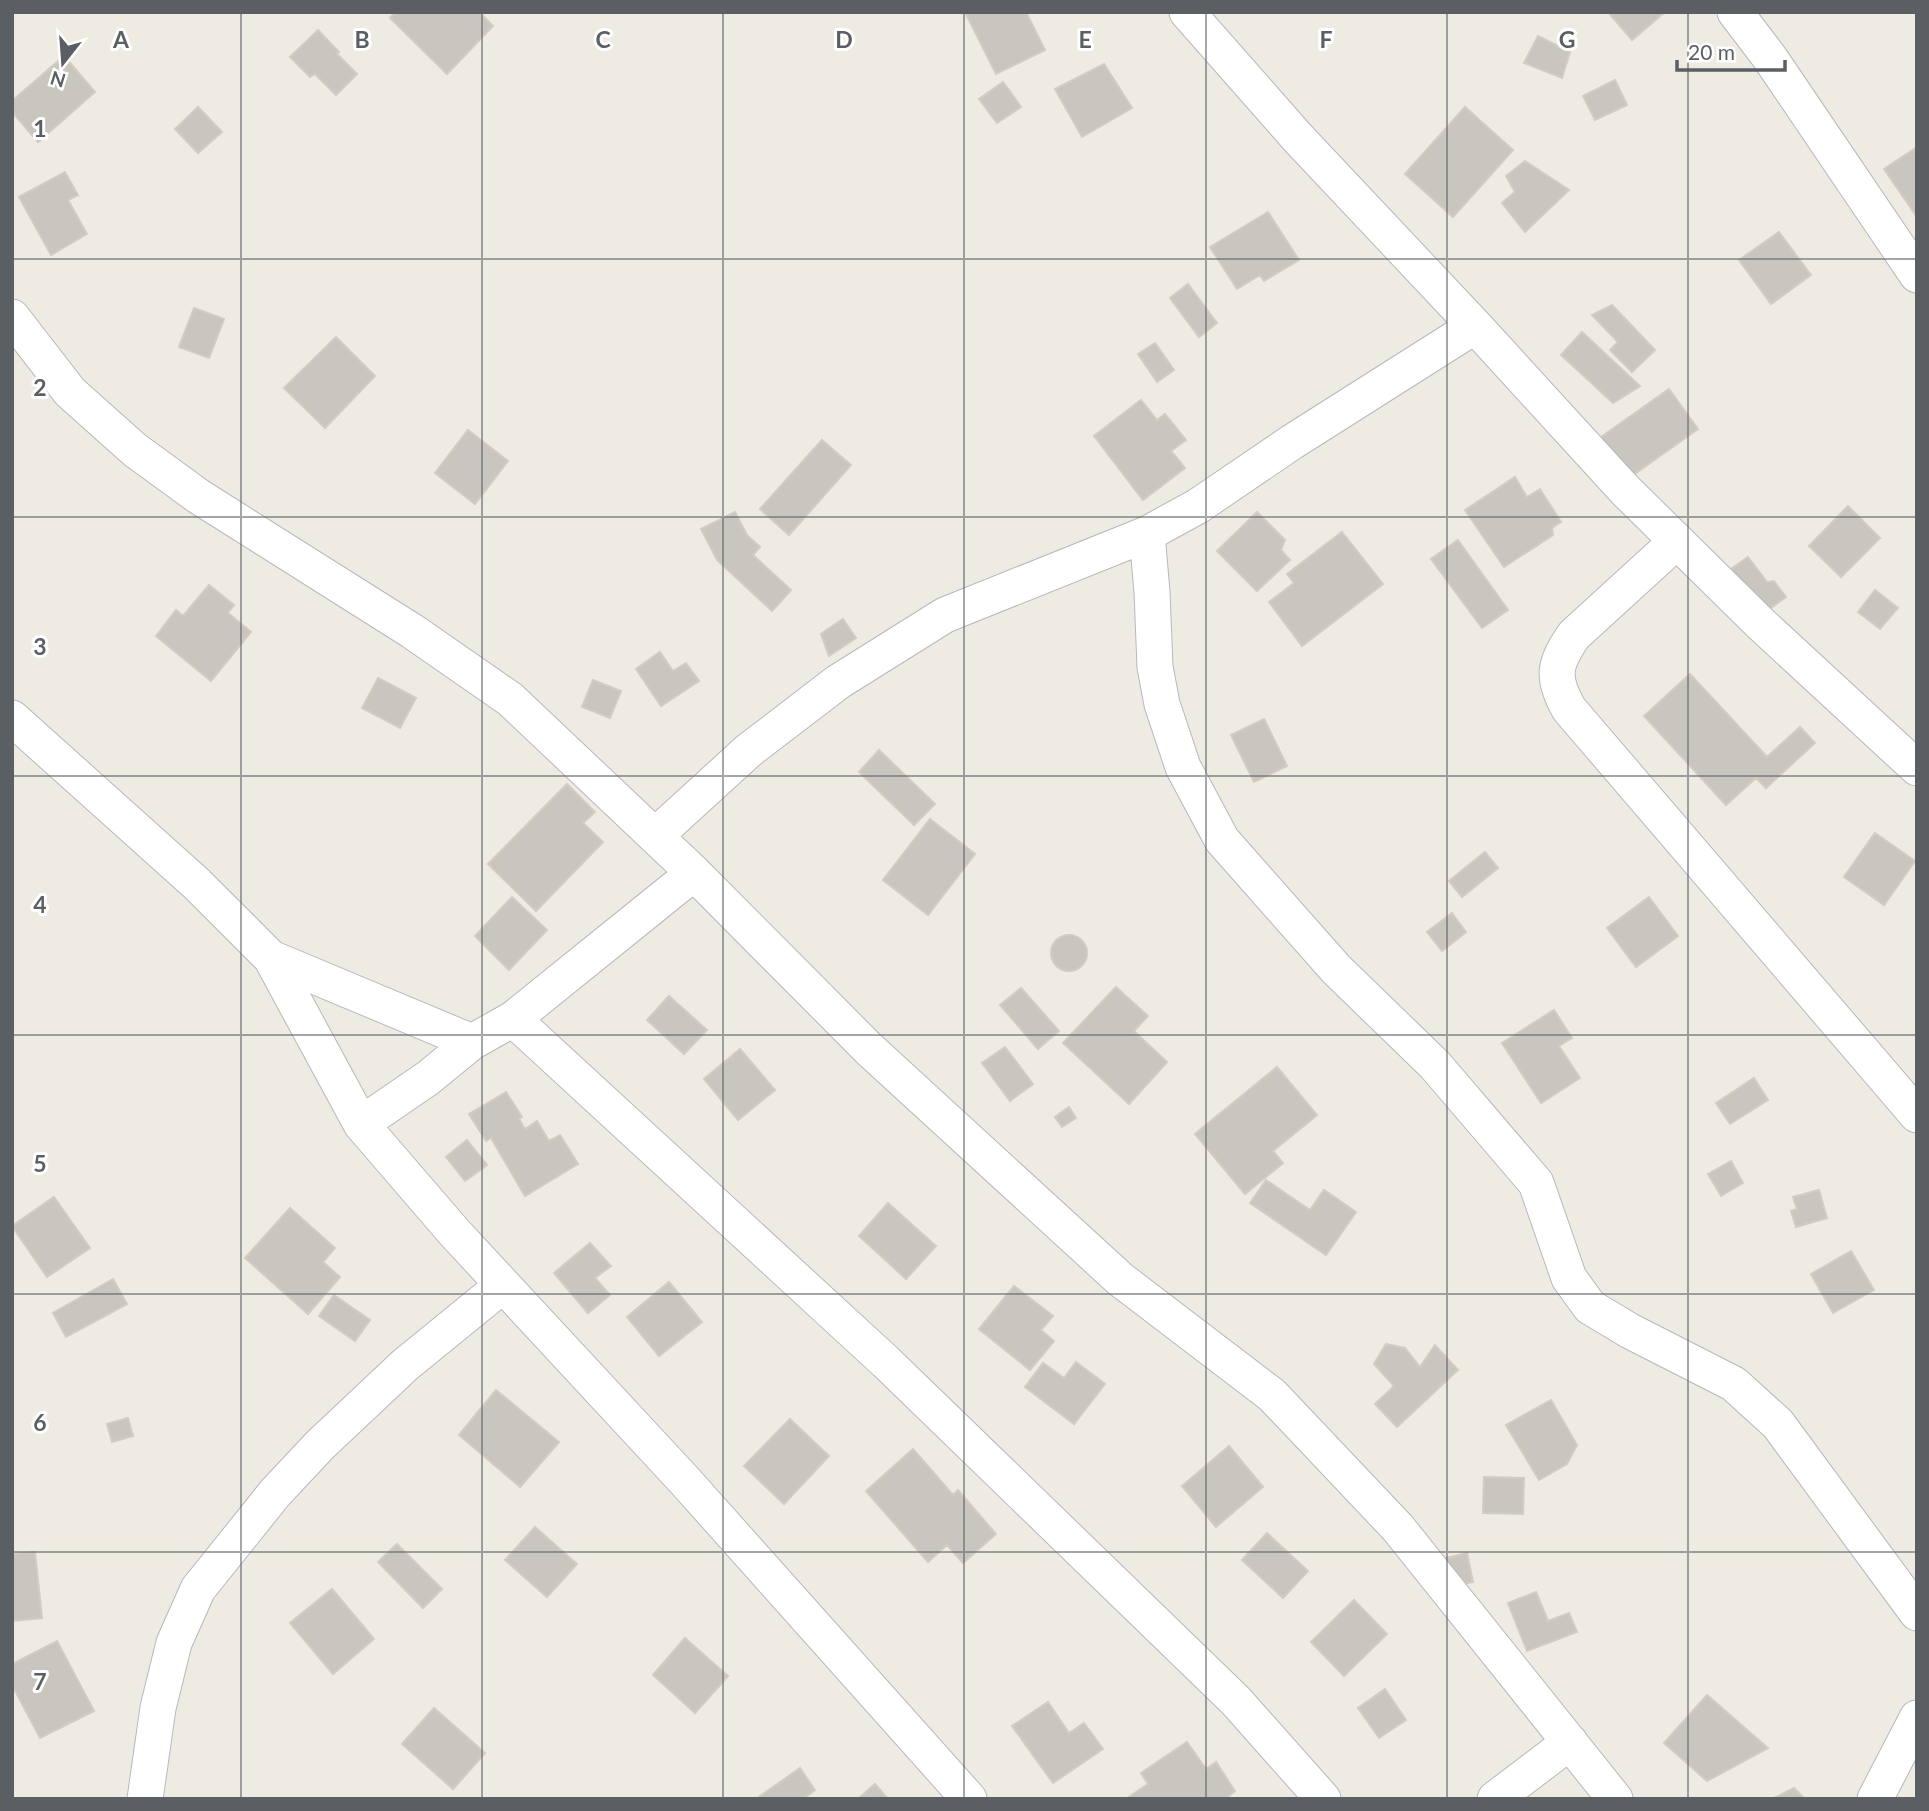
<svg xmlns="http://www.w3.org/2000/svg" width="1929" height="1811" font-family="Lato,sans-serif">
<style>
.building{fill:#c9c6bf;stroke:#d3ccc0;stroke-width:2}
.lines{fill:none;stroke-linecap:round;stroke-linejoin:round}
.street-casing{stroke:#b5b8bd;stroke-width:37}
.street{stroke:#fff;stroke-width:35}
.grid{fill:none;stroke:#5a5f64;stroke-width:2;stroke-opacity:0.55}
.grid-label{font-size:23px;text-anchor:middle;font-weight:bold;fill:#5a5f64;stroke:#fff;stroke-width:6;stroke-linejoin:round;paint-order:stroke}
</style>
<rect width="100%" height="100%" fill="#eeebe2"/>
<!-- building -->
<path class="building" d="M 395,12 L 479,12 L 493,26 L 447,74 L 390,18 Z
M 965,12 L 1026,12 L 1045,50 L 996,74 Z
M 1608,12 L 1665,12 L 1632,40 Z
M 318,30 L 339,52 L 337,54 L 357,74 L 336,95 L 315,74 L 310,77 L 290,57 Z
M 1538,36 L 1570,52 L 1562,78 L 1524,63 Z
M 64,56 L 95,92 L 38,142 L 12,112 L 12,101 Z
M 1104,64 L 1132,108 L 1082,137 L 1055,89 Z
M 1615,80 L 1627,105 L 1595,120 L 1583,96 Z
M 1003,82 L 1021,107 L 997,123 L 979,99 Z
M 198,107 L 222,132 L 198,153 L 175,129 Z
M 1465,107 L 1513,150 L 1453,217 L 1405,174 Z
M 1917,147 L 1917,217 L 1884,169 Z
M 1525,161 L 1569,190 L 1525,232 L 1502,203 L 1515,192 L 1506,176 Z
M 65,172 L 78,195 L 68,200 L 87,234 L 51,255 L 19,197 Z
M 1268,212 L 1299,260 L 1264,281 L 1260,275 L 1237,289 L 1210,247 Z
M 1779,232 L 1811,275 L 1771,304 L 1739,260 Z
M 1188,284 L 1217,323 L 1199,337 L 1170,298 Z
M 1612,305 L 1655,350 L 1632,372 L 1610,350 L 1618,342 L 1592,315 Z
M 194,308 L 224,319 L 209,358 L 179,347 Z
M 1582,332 L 1640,386 L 1613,403 L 1561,355 Z
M 336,337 L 375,376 L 325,428 L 284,388 Z
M 1155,343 L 1174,370 L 1157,382 L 1138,354 Z
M 1669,389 L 1698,429 L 1626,480 L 1597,440 Z
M 1141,400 L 1157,420 L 1165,414 L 1186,440 L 1171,451 L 1185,468 L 1143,500 L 1094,436 Z
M 468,430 L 508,461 L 475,504 L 435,473 Z
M 822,440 L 851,465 L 789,535 L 760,509 Z
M 1515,477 L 1527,497 L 1540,489 L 1561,522 L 1552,528 L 1553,535 L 1504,567 L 1465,510 Z
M 1848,506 L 1880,538 L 1841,577 L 1809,546 Z
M 735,512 L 747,535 L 760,547 L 753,555 L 791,590 L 772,611 L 717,560 L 701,529 Z
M 1257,512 L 1285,540 L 1281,550 L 1290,560 L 1257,591 L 1217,551 Z
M 1342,532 L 1383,584 L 1302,646 L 1269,602 L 1294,583 L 1287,574 Z
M 1458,540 L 1508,610 L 1482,628 L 1431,559 Z
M 1748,557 L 1767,582 L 1774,581 L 1786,597 L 1760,616 L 1727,572 Z
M 209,585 L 234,605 L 228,613 L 251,632 L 211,681 L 156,636 L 176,610 L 183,616 Z
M 1875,590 L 1898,608 L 1880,629 L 1858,612 Z
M 843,619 L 856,638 L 829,656 L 821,634 Z
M 660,652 L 673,671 L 686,663 L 699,681 L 661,706 L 636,669 Z
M 1690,674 L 1767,757 L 1800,727 L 1815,743 L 1766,788 L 1756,778 L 1726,805 L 1644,716 Z
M 378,678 L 416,698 L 400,728 L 362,708 Z
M 593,680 L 621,691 L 610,718 L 582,707 Z
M 1264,719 L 1287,766 L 1254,782 L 1231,735 Z
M 879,750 L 935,804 L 914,825 L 859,772 Z
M 567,784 L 595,812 L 583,823 L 603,842 L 536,911 L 488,864 Z
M 930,819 L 975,854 L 928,915 L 883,880 Z
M 1875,833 L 1915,861 L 1884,905 L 1844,877 Z
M 1485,852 L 1498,868 L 1462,897 L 1449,881 Z
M 512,897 L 547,930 L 509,970 L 475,936 Z
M 1649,897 L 1678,936 L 1636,967 L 1607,928 Z
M 1452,913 L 1466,932 L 1442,951 L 1427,932 Z
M1051 953a18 18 0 1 1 36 0a18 18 0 1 1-36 0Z
M 1116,987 L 1148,1016 L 1134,1031 L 1167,1062 L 1129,1104 L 1063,1043 Z
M 1021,988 L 1059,1031 L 1038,1049 L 1000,1005 Z
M 669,996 L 707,1030 L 684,1054 L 647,1020 Z
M 1554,1010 L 1572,1038 L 1559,1046 L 1580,1078 L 1541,1103 L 1502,1043 Z
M 1005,1047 L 1033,1084 L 1010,1101 L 982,1063 Z
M 740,1049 L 775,1090 L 738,1120 L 704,1079 Z
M 1277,1067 L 1317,1115 L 1273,1151 L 1283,1163 L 1245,1194 L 1195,1134 Z
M 1754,1078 L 1768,1100 L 1730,1124 L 1716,1103 Z
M 506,1092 L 522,1117 L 519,1119 L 525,1129 L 537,1121 L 549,1141 L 560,1135 L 578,1164 L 525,1196 L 491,1138 L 486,1141 L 469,1114 Z
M 1069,1107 L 1076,1118 L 1062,1127 L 1055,1117 Z
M 467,1140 L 487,1165 L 465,1181 L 446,1157 Z
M 1731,1161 L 1743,1183 L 1721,1196 L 1708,1174 Z
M 1266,1180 L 1310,1210 L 1324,1190 L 1356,1212 L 1326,1255 L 1250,1203 Z
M 1819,1190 L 1827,1218 L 1796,1227 L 1791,1211 L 1797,1209 L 1793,1197 Z
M 54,1197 L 90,1248 L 47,1277 L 12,1226 Z
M 888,1203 L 936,1246 L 906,1279 L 859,1236 Z
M 290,1208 L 335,1248 L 323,1262 L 340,1277 L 308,1314 L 245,1258 Z
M 590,1243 L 611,1266 L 595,1278 L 610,1295 L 588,1313 L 554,1273 Z
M 1851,1251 L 1874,1290 L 1833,1313 L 1811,1274 Z
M 113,1279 L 127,1304 L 66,1337 L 53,1313 Z
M 669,1282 L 702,1322 L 659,1356 L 627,1317 Z
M 1014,1286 L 1053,1316 L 1041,1330 L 1054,1341 L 1030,1370 L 979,1329 Z
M 334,1295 L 370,1320 L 355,1341 L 319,1316 Z
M 1386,1344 L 1405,1348 L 1420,1367 L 1435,1345 L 1458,1370 L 1397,1427 L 1375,1404 L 1394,1386 L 1374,1364 Z
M 1076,1362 L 1105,1384 L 1074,1424 L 1025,1387 L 1043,1363 L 1064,1378 Z
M 496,1390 L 559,1442 L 520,1487 L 459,1435 Z
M 1551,1400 L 1577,1445 L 1567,1464 L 1539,1480 L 1506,1425 Z
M 128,1418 L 133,1436 L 112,1442 L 107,1424 Z
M 790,1419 L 829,1456 L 784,1504 L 744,1466 Z
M 1229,1446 L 1263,1487 L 1216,1527 L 1182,1486 Z
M 913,1449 L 953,1495 L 958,1490 L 996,1534 L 963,1563 L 947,1545 L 928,1562 L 866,1491 Z
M 1484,1477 L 1524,1478 L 1523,1514 L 1483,1513 Z
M 535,1527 L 577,1564 L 547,1597 L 505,1560 Z
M 1267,1533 L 1308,1571 L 1283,1598 L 1242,1560 Z
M 397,1544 L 442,1589 L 423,1608 L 378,1562 Z
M 35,1552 L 42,1618 L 12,1621 L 12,1554 Z
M 1467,1553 L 1473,1582 L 1448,1587 L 1442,1559 Z
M 332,1589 L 374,1639 L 333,1674 L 290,1623 Z
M 1536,1592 L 1548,1621 L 1569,1613 L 1577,1632 L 1527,1651 L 1508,1603 Z
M 1354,1600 L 1387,1634 L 1344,1676 L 1311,1642 Z
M 685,1638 L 728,1676 L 695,1713 L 653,1675 Z
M 57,1641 L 94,1711 L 40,1738 L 12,1685 L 12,1664 Z
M 1385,1689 L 1406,1720 L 1379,1738 L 1358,1708 Z
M 1707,1695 L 1768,1748 L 1707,1781 L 1664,1743 Z
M 1048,1702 L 1069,1733 L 1084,1723 L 1103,1749 L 1053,1783 L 1012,1726 Z
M 434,1708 L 485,1753 L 453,1789 L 402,1744 Z
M 1187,1742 L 1206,1769 L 1216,1762 L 1235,1791 L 1225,1799 L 1126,1799 L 1148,1784 L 1141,1773 Z
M 800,1768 L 815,1790 L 803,1799 L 756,1799 Z
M 875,1784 L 888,1799 L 858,1799 Z
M 1794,1788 L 1805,1799 L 1772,1799 Z"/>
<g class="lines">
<!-- street casing -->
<g class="street-casing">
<path id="street" d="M 1187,12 L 1297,137 L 1475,326 L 1625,490 L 1762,625 L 1917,768
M 1735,12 L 1770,58 L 1917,275
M 12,317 L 70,392 L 135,450 L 198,496 L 412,631 L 510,699 L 694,873 L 869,1049 L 1120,1279 L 1272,1395 L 1398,1528 L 1615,1799
M 1475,326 L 1292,442 L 1198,506 L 1147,534 L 1152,592 L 1155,667 L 1162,704 L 1183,767 L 1222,840 L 1336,969 L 1435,1065 L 1536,1183 L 1569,1278 L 1590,1307 L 1630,1331 L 1734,1384 L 1778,1424 L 1917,1613
M 1677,541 L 1574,635 C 1554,664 1551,677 1569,709 L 1917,1115
M 12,718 L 197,884 L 271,958 L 361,1124 L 454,1232 L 685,1481 L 969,1799
M 655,836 L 748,751 L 838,682 L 945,615 L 1147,534
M 271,958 L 472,1042
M 513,1019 L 886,1362 L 1236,1701 L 1323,1799
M 361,1124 L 428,1078 L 472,1042 L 513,1019 L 694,873
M 145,1799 L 158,1708 L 174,1643 L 198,1589 L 275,1493 L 320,1445 L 405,1365 L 503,1285
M 1495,1799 L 1570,1742
M 1875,1799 L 1917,1718"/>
</g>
<!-- street -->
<use href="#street" class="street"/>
</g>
<!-- grid -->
<path class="grid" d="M 241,12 L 241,1799M 482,12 L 482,1799M 723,12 L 723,1799M 964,12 L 964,1799M 1206,12 L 1206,1799M 1447,12 L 1447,1799M 1688,12 L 1688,1799M 12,259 L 1917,259M 12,517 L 1917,517M 12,776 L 1917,776M 12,1035 L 1917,1035M 12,1294 L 1917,1294M 12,1552 L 1917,1552"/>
<g class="grid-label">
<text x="121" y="48">A</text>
<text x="362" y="48">B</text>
<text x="603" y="48">C</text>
<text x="844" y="48">D</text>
<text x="1085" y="48">E</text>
<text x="1326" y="48">F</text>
<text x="1567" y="48">G</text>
<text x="40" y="137">1</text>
<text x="40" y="396">2</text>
<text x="40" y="655">3</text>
<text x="40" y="913">4</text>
<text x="40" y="1172">5</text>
<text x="40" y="1431">6</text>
<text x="40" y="1690">7</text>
</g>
<!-- border -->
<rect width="1929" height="1811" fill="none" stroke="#5a5f64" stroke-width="28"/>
<!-- north arrow -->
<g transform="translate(63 63) rotate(197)" stroke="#ffffff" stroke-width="5" paint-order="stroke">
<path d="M0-5L12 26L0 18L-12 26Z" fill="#5a5f64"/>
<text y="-10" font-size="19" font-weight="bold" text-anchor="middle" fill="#5a5f64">N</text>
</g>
<!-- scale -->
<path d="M1677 60v10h108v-10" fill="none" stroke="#5a5f64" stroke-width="3.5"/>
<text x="1688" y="60" font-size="21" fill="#5a5f64" stroke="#ffffff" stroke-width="5" paint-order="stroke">20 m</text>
</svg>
